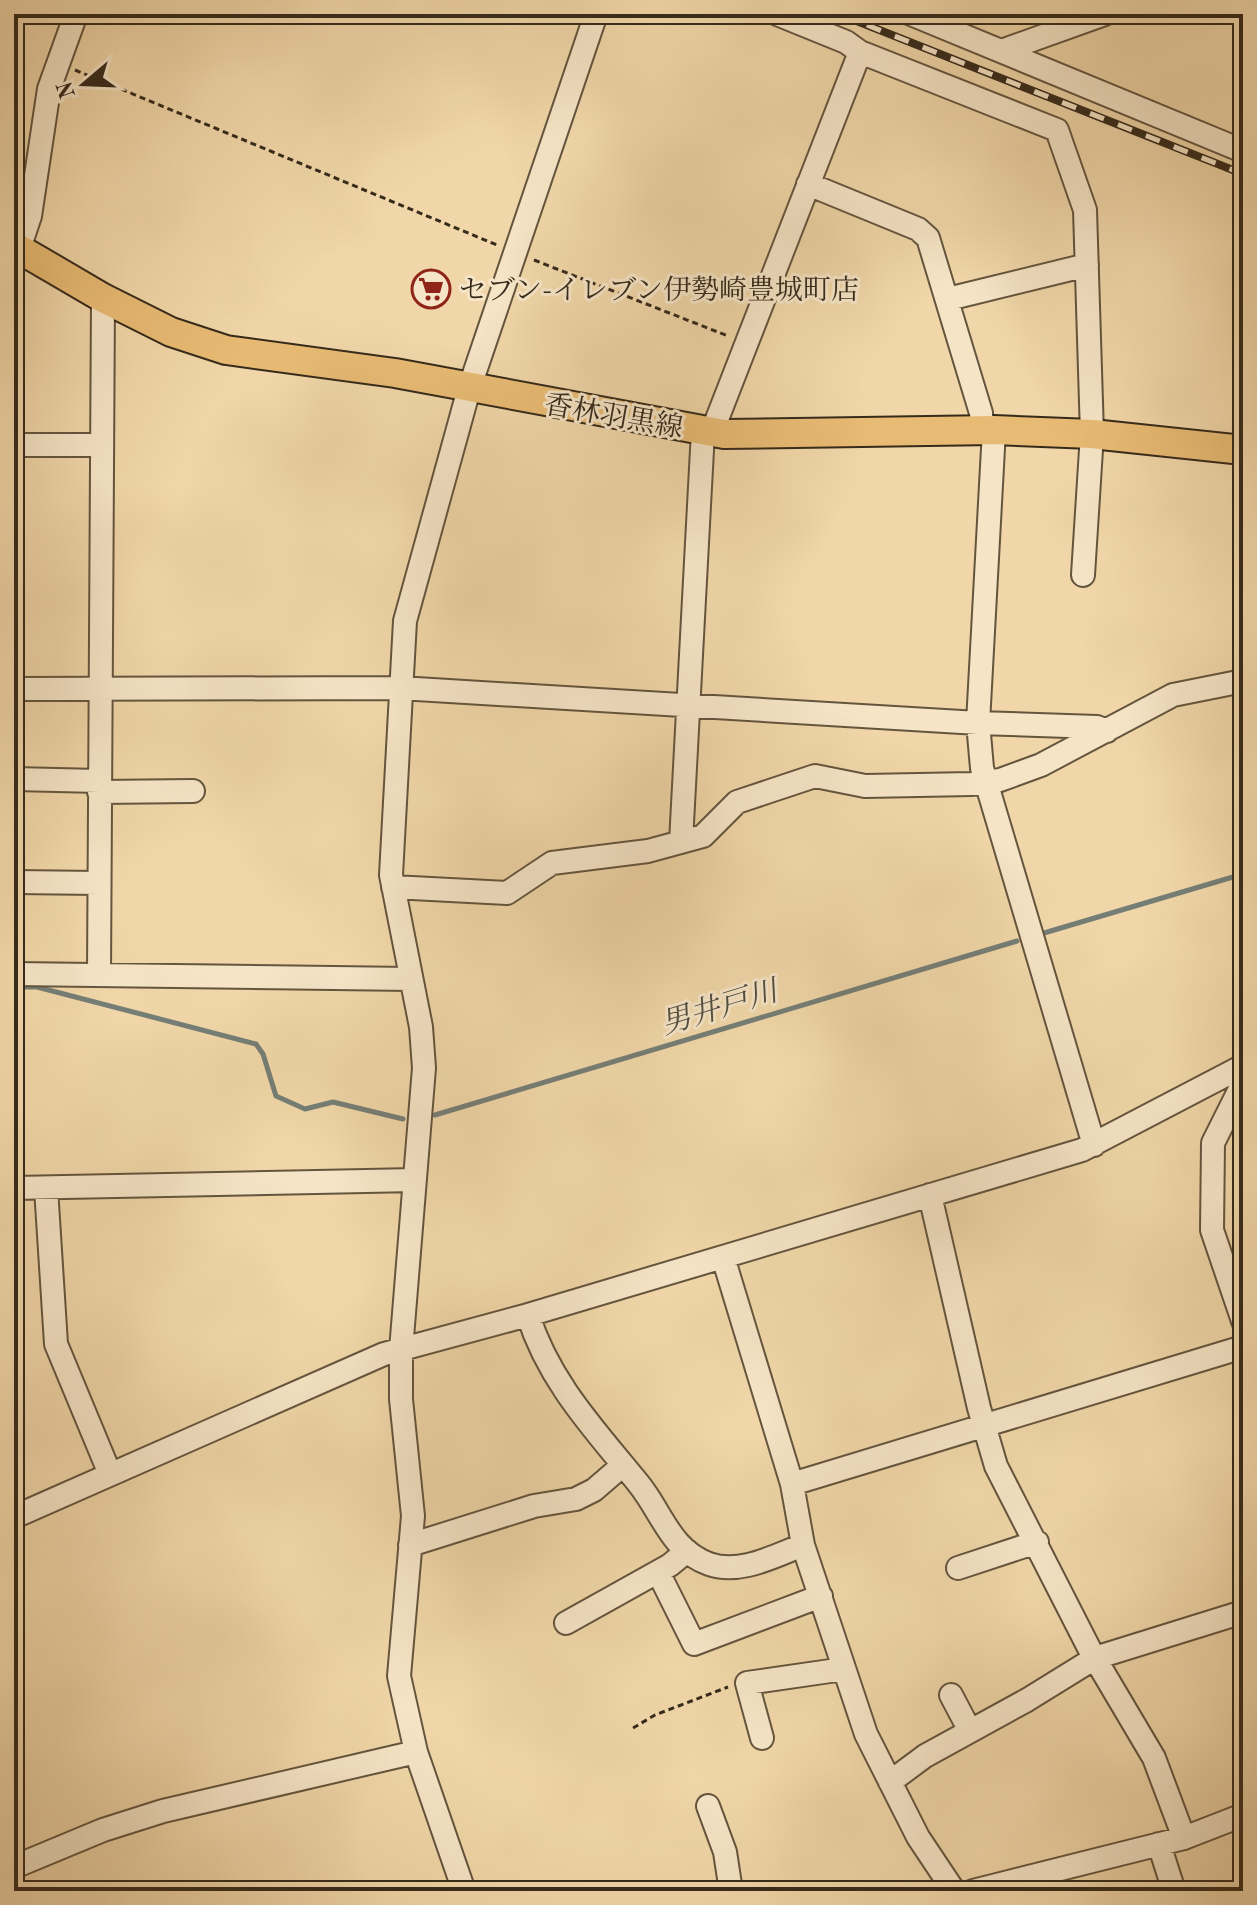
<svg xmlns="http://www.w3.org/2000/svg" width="1257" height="1905" font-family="'Old Standard TT','Noto Serif JP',serif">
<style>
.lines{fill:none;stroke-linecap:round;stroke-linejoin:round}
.stream{stroke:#757e76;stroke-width:5}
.minor-casing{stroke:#64553e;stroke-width:26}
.major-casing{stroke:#362a1b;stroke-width:32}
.path{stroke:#362a1b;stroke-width:3;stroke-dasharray:6 4;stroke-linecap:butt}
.minor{stroke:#f5e4c6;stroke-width:22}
.major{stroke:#e8bb74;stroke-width:28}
.rail-casing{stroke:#362a1b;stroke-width:8}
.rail{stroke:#f5e4c6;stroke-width:5;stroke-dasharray:15;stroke-linecap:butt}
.labels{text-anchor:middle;stroke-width:6;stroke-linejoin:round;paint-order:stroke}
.poi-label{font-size:28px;fill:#362a1b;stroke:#f5e4c6;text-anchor:start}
.street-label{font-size:28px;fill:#362a1b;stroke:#f5e4c6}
.water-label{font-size:30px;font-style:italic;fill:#504d41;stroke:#f5e4c6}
</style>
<rect width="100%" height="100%" fill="#f0d6a8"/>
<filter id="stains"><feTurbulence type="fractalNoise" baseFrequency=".0025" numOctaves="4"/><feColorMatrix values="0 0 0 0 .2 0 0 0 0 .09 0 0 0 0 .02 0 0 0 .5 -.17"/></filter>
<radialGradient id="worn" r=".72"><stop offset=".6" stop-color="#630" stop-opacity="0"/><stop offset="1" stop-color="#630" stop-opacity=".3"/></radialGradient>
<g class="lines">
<!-- stream -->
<path class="stream" d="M 1044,933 L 1243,874
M 14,987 L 37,987 L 256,1044 L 263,1054 L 276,1096 L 305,1109 L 333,1102 L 403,1119
M 435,1115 L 1017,941"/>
<!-- minor casing -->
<g class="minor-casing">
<path id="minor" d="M 777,14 L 846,42 L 860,52 L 1057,130 L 1085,210 L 1092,434 L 1083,575
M 911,14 L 1243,151
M 1004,50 L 1105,14
M 808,184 L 918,229 L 928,238 L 981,413 L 982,431
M 19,249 L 30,216 L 49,89 L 76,14
M 948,299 L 1087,265
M 994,430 L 978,723 L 982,768 L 1094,1145
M 712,432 L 860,52
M 14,445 L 99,445
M 14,689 L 400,688 L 978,723 L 1097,727 L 1107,731
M 14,779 L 99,781
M 99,792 L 193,791
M 681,842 L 703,431
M 14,882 L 99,883
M 393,887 L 507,893 L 552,863 L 648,851 L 703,836 L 737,802 L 815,776 L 865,786 L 972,784 L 1000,780 L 1041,765 L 1173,695 L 1243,681
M 14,974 L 411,979
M 99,975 L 103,298
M 1243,1083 L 1213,1143 L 1212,1230 L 1243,1321
M 14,1188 L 415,1180
M 46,1188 L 56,1344 L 110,1474
M 930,1195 L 979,1408 L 996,1466 L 1090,1650 L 1154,1758 L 1184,1838
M 723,1257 L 792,1484 L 803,1545 L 866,1734 L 918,1837 L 954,1891
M 528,1315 C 549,1382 595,1430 638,1483 C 662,1512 670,1550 709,1564 C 740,1575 774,1556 803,1545
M 792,1484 L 1243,1347
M 14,1517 L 384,1354 L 528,1315 L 1082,1150 L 1243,1066
M 410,1545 L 534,1506 L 576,1499 L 594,1490 L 623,1465
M 958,1568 L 1037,1542
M 658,1572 L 694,1644 L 821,1596
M 566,1623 L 670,1565 L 687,1551
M 951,1695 L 970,1731
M 762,1738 L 747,1683 L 844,1669
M 890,1782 L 925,1756 L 1027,1700 L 1095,1658 L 1243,1612
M 708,1806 L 725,1852 L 731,1891
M 1159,1844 L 1174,1891
M 14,1867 L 103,1830 L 163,1811 L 416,1752
M 464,1891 L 416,1752 L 399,1676 L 413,1516 L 401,1399 L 401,1350 L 424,1068 L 421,1027 L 391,875 L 405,621 L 469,389 L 596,14
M 973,1891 L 1184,1838 L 1243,1815"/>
</g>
<!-- major casing -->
<g class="major-casing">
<path id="major" d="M 14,246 L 103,298 L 171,332 L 226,350 L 395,373 L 724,434 L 994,430 L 1092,434 L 1243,450"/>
</g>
<!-- path -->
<path class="path" d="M 75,70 L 497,245
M 534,260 L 728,336
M 633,1728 L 655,1715 L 728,1687"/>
<!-- minor -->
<use href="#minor" class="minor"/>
<!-- major -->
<use href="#major" class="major"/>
<!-- rail casing -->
<g class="rail-casing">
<path id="rail" d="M 839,14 L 1243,174"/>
</g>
<!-- rail -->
<use href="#rail" class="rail"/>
</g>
<!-- icons -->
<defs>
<g id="supermarket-ring" transform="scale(2)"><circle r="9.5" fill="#f5e4c6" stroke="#8f2418" stroke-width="1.5"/><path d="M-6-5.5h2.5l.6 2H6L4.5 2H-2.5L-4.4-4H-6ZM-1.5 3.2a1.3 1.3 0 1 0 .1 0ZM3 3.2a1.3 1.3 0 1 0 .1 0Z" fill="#8f2418"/></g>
</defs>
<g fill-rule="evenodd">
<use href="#supermarket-ring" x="431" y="289"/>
</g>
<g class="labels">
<!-- poi labels -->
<g class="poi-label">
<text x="459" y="299">セブン-イレブン伊勢崎豊城町店</text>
</g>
<!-- street labels -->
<g class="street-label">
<text transform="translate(614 415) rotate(10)" y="10">香林羽黒線</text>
</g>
<!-- water labels -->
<g class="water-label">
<text transform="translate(719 1007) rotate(-17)" y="10">男井戸川</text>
</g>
</g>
<!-- margin -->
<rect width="1257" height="1905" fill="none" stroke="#f0d6a8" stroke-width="48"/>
<rect x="16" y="16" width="1225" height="1873" fill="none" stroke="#362a1b" stroke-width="4"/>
<rect x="24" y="24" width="1209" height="1857" fill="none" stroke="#362a1b" stroke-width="2"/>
<!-- north arrow -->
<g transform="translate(84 84) rotate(251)" stroke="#f5e4c6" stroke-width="6" paint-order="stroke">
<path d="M0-6L14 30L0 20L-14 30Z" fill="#362a1b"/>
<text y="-12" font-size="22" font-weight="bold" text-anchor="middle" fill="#362a1b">N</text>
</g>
<rect width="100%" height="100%" filter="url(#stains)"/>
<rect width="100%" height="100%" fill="url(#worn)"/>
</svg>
